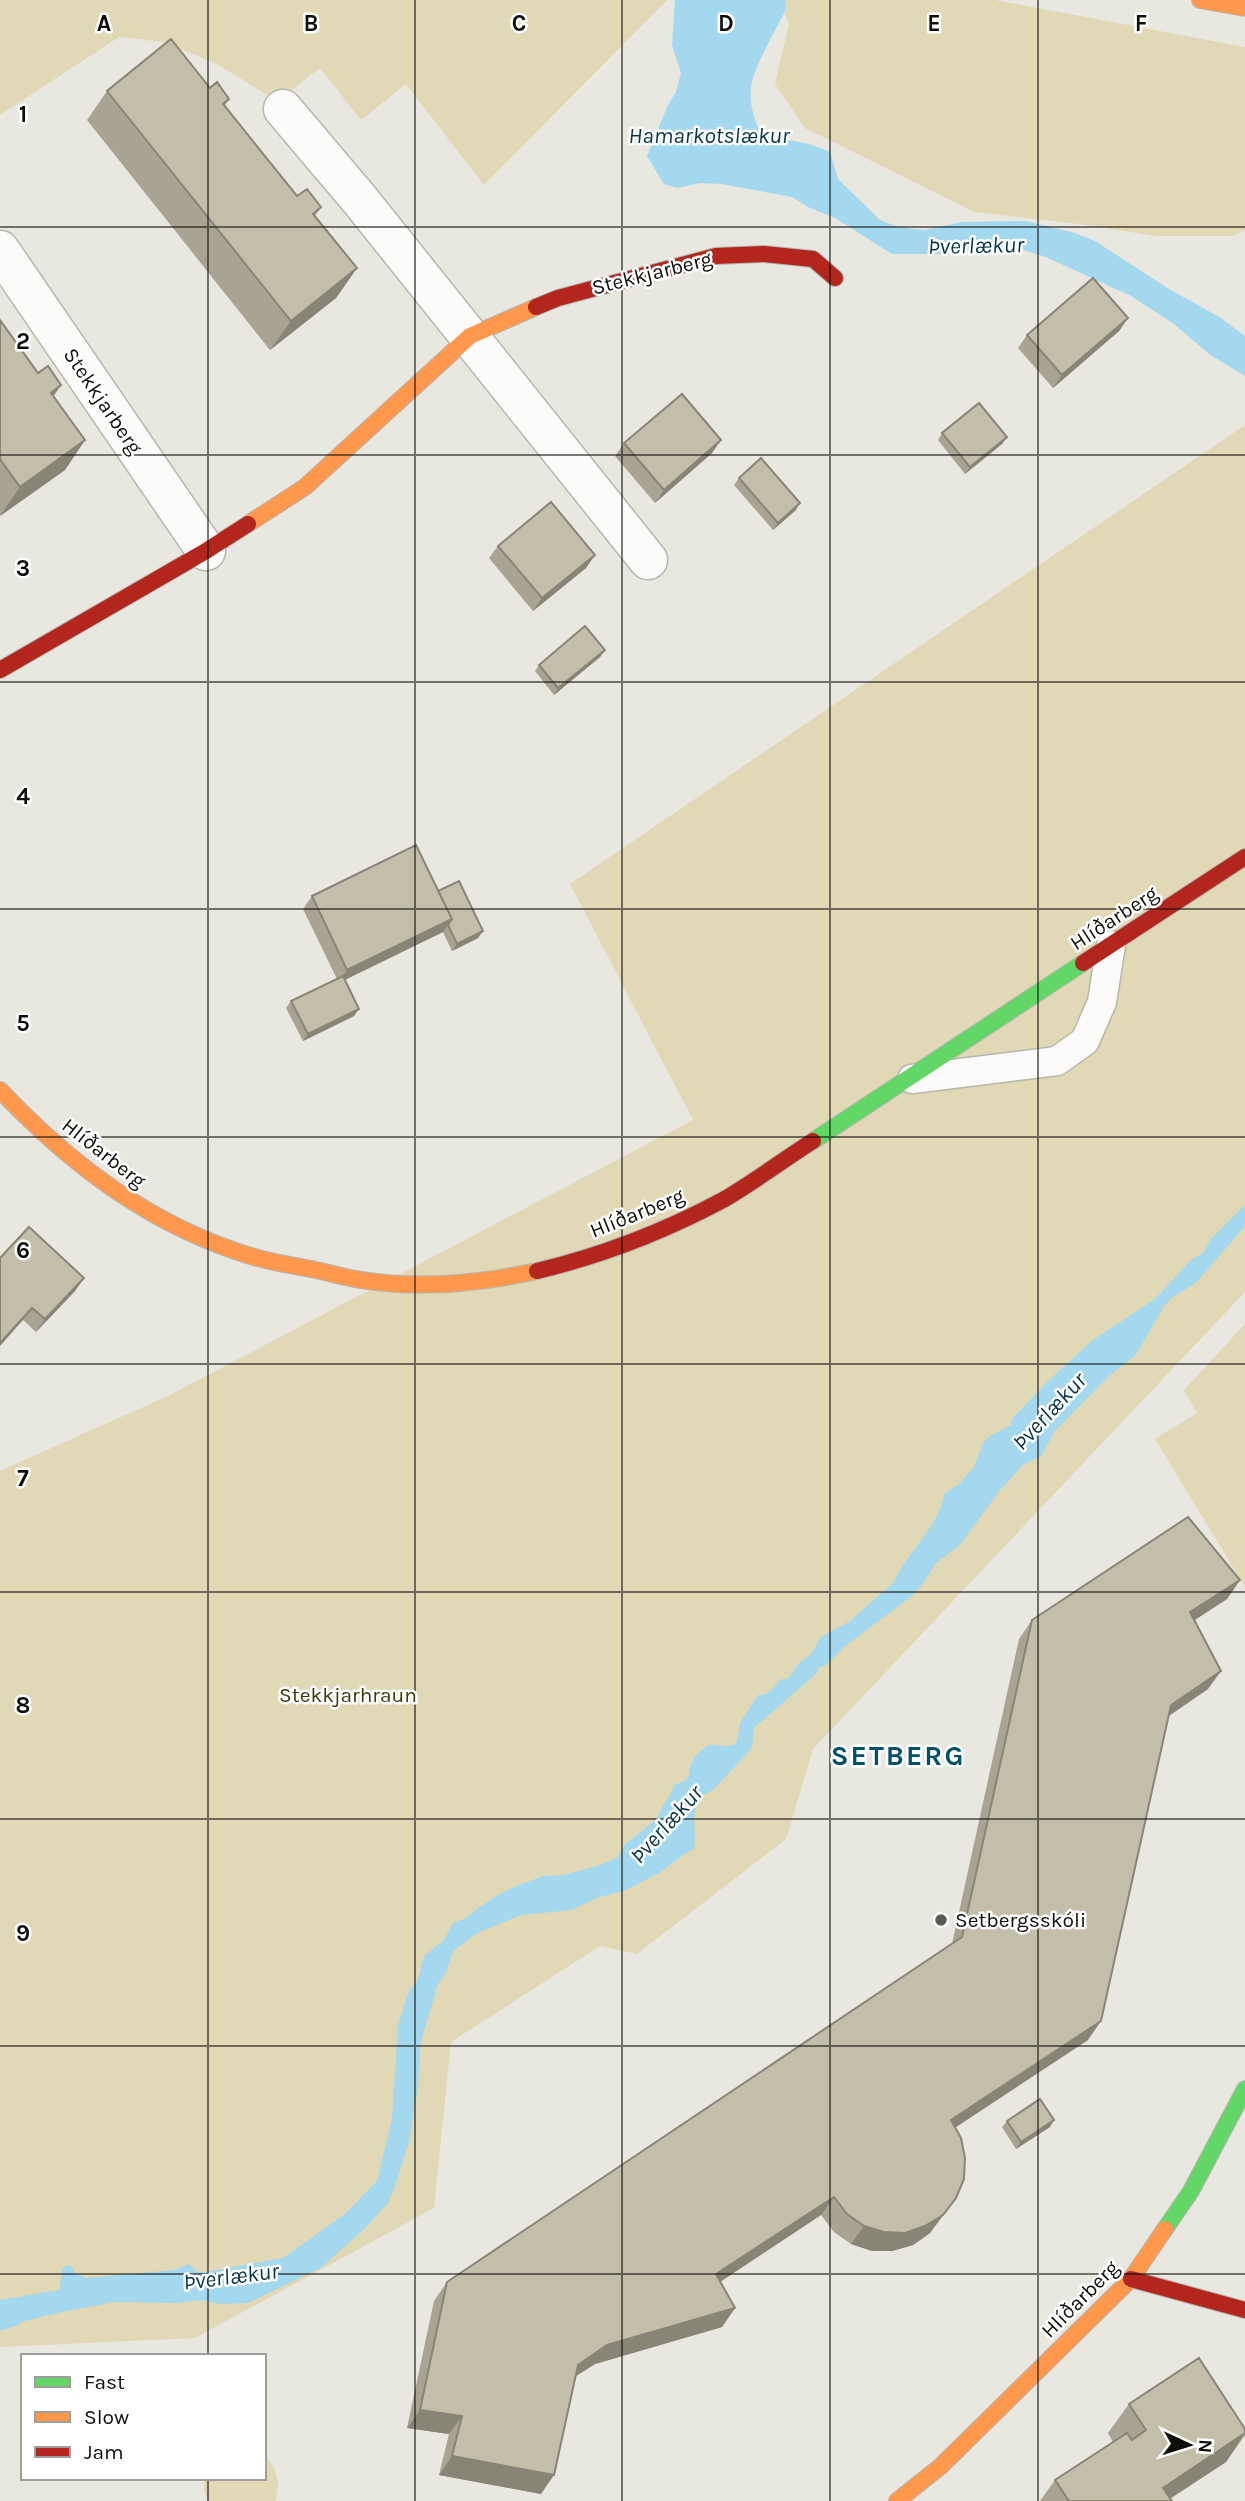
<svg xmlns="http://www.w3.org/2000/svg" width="1245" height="2501" font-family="Karla,sans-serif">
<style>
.green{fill:#e1d8b5}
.water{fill:#a3d8ef}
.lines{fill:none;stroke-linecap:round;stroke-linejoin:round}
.lane-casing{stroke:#b6b6b0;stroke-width:31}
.street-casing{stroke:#b6b6b0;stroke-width:41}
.fast-casing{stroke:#b6b6b0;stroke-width:18}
.slow-casing{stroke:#b6b6b0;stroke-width:18}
.jam-casing{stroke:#b6b6b0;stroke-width:18}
.lane{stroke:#fcfbfa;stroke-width:28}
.street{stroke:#fcfbfa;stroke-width:38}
.fast{stroke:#63d668;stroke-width:16}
.slow{stroke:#ff974d;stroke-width:16}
.jam{stroke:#b3261e;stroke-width:16}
.wall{fill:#a8a392}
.shaded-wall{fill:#888577}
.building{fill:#c3beaa;stroke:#888577;stroke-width:2}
.grid{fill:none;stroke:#0e0d09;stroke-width:2;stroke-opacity:0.55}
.poi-dot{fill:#5a5954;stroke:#fff;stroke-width:2.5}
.labels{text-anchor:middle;stroke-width:5;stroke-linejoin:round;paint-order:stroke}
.street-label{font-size:21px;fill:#0e0d09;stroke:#fff}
.park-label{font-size:21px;fill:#40360f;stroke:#fff}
.poi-label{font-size:21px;fill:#0e0d09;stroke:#fff;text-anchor:start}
.water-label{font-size:23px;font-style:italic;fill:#073648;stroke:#fff}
.district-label{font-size:28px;font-weight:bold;letter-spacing:2px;fill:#01506b;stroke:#fff}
.grid-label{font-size:23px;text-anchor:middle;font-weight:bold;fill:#0e0d09;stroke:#fff;stroke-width:5;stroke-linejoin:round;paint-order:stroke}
</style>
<rect width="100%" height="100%" fill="#e8e7e0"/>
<!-- green -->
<path class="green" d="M 0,0 L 667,0 L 484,185 L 406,84 L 361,120 L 320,68 L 277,101 L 217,64 L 164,42 L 119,37 L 0,115 Z
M 779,0 L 995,0 L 1245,47 L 1245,230 L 1232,236 L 1156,236 L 1079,224 L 974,212 L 805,128 L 775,84 L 789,24 Z
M 1245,425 L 1245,1292 L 813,1749 L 786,1839 L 637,1954 L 600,1946 L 451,2042 L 434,2208 L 195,2338 L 0,2347 L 0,1471 L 168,1396 L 693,1120 L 570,884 Z
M 1245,1324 L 1245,1587 L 1155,1439 L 1197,1413 L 1184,1390 Z
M 264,2455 C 278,2468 281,2484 275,2501 L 208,2501 L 204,2490 L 204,2478 L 264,2478 Z"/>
<!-- water -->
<path class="water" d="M 675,0 L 785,0 L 785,11 C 776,30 756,63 752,82 C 748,98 753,122 763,135 L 809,144 L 830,152 L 838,179 L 880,220 L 898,227 L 924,230 L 962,222 L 1025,221 L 1075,233 L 1095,241 L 1169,289 L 1221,318 L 1245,336 L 1245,376 L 1209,354 L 1174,324 L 1131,296 L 1046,257 L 1010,246 L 940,254 L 892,254 L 835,218 L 808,207 L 792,197 L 721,184 L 700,183 L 677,188 L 664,184 L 647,156 L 668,105 L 676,92 L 681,73 L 672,45 Z
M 1245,1205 L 1245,1226 L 1197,1282 L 1173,1297 L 1165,1305 L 1135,1356 L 1109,1376 L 1055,1431 L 1041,1456 L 1024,1464 L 1001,1489 L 959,1546 L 936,1563 L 922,1585 L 912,1596 L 844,1647 L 826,1665 L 818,1668 L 817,1673 L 754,1728 L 752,1748 L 713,1790 C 685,1800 698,1828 694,1850 L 689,1851 L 659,1873 L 624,1891 L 599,1897 L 572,1910 L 521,1915 L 477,1933 L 453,1951 L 446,1973 L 438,1984 L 421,2041 L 418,2086 L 409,2142 L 395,2186 L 388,2203 L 364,2229 L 322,2267 L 248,2303 L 220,2304 L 203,2300 L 175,2303 L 116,2302 L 66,2311 L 21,2322 L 16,2326 L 0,2331 L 0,2300 L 59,2290 L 63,2267 L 70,2265 L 76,2274 L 86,2278 L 174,2270 L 189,2264 L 197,2272 L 205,2272 L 283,2258 L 345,2214 L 377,2181 L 392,2119 L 398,2025 L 410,1988 L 416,1984 L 419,1975 L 424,1956 L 444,1940 L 453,1923 L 466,1918 L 477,1909 L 501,1893 L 519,1885 L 543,1876 L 563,1875 L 594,1867 L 617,1858 L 624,1845 L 657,1819 C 660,1806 671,1798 674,1785 C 697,1779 685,1772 694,1758 C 697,1753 704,1749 708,1745 L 728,1746 L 736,1744 L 741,1721 L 758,1695 C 770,1696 774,1686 781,1679 L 788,1679 L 800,1662 L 811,1654 L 821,1637 L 850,1621 L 894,1582 C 905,1555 942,1522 944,1494 L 959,1484 L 974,1467 L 983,1443 L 990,1436 L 1011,1425 L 1012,1419 L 1047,1382 L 1093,1340 L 1155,1299 L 1191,1260 L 1204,1252 L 1210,1240 Z"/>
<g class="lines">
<!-- lane casing -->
<g class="lane-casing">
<path id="lane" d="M 912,1079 L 1057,1061 L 1085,1041 L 1102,1002 L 1111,945"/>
</g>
<!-- street casing -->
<g class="street-casing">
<path id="street" d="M 283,109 L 360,200 L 648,560
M 0,250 L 206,551"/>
</g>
<!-- fast casing -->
<g class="fast-casing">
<path id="fast" d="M 813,1141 L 1083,963
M 1165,2229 L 1191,2191 L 1245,2089"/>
</g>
<!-- slow casing -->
<g class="slow-casing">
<path id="slow" d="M 1200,0 L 1245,8
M 248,524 L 305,487 L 470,336 L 536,307
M 0,1090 C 72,1166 153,1227 254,1257 C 274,1263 296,1266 316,1270 C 334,1274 351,1279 368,1281 C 424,1289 482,1283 537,1271
M 897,2501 L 941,2466 L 1131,2279 L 1165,2229"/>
</g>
<!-- jam casing -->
<g class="jam-casing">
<path id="jam" d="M 536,307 L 558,298 L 716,256 L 764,254 L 813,259 L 835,278
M 0,670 L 206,551 L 248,524
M 1083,963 L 1245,857
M 537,1271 C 600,1256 665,1231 723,1200 C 754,1182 783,1160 813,1141
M 1131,2279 L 1245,2310"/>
</g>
<!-- lane -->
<use href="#lane" class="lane"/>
<!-- street -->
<use href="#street" class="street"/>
<!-- fast -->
<use href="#fast" class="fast"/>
<!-- slow -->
<use href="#slow" class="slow"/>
<!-- jam -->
<use href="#jam" class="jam"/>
</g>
<!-- wall -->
<path class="wall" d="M 210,88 L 229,99 L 225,105 L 297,196 L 321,207 L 315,216 L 357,268 L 336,298 L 270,350 L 87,120 L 107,91 Z
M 1128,318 L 1119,331 L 1053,388 L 1018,348 L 1027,335 Z
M 0,320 L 85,440 L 65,470 L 0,516 Z
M 942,433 L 1007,437 L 1002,444 L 965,474 L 938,440 Z
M 624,443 L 712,453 L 655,503 L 615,456 Z
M 739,478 L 796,510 L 773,530 L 734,485 Z
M 498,546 L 586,568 L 533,611 L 489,558 Z
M 605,650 L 600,657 L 554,695 L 535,671 L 539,665 Z
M 438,891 L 478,938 L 452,951 L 443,932 L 345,980 L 354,1016 L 303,1041 L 286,1008 L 291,1001 L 337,979 L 303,909 L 312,896 Z
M 0,1258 L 84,1278 L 75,1291 L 36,1332 L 23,1320 Z
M 1240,1580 L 1227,1599 L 1194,1620 L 1208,1689 L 1169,1716 L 1088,2040 L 955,2127 L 956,2198 L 930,2233 L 913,2245 L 892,2251 L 872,2251 L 851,2244 L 834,2232 L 821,2215 L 720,2282 L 735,2308 L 722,2327 L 595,2364 L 576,2376 L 541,2494 L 439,2475 L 449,2434 L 407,2428 L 434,2301 L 447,2282 L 952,1944 L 1019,1639 L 1032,1620 Z
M 1007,2121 L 1050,2127 L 1016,2149 L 1002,2127 Z
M 1129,2404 L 1245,2429 L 1245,2435 L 1226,2462 L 1170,2499 L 1172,2501 L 1040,2501 L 1055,2480 L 1113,2442 L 1108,2433 Z"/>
<!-- shaded-wall -->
<path class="shaded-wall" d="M 357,268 L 336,298 L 270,350 L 291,321 Z
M 1128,318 L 1119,331 L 1053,388 L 1062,375 Z
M 61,385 L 41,415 L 51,393 Z
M 1007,437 L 1002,444 L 965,474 L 970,467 Z
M 85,440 L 65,470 L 0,516 L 20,487 Z
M 721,440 L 712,453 L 655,503 L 664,490 Z
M 800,503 L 796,510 L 773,530 L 778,523 Z
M 595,555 L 586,568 L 533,611 L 542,598 Z
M 605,650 L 600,657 L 554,695 L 558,688 Z
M 452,919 L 443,932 L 338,983 L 347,970 Z
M 483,931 L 478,938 L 452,951 L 457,944 Z
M 359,1009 L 354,1016 L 303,1041 L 308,1034 Z
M 84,1278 L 75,1291 L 36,1332 L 45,1319 Z
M 32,1308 L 23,1320 L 0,1346 L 0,1343 Z
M 1240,1580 L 1227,1599 L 1178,1631 L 1190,1612 Z
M 1221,1671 L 1208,1689 L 1158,1723 L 1171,1705 Z
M 1101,2021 L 1088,2040 L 938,2139 L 951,2120 Z
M 1054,2120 L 1050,2127 L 1016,2149 L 1021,2142 Z
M 834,2197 L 821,2215 L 703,2293 L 716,2274 Z
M 956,2198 L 930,2233 L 913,2245 L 892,2251 L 872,2251 L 851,2244 L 864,2226 Z
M 735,2308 L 722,2327 L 595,2364 L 565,2383 L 578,2365 L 607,2345 Z
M 420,2410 L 462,2416 L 449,2434 L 407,2428 Z
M 1245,2433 L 1226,2462 L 1166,2501 L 1163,2488 Z
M 452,2456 L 554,2475 L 541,2494 L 439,2475 Z"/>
<!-- building -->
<path class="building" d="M 171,39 L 210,88 L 217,82 L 229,99 L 223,104 L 297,196 L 307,189 L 321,207 L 313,214 L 357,268 L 291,321 L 107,91 Z
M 1093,278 L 1128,318 L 1062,375 L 1027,335 Z
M 0,320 L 38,373 L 48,366 L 61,385 L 51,393 L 85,440 L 20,487 L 0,459 Z
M 682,394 L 721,440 L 664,490 L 624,443 Z
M 979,403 L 1007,437 L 970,467 L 942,433 Z
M 761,458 L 800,503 L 778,523 L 739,478 Z
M 551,502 L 595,555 L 542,598 L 498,546 Z
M 585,626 L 605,650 L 558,688 L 539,665 Z
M 416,845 L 452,919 L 347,970 L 312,896 Z
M 459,881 L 483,931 L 457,944 L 448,925 L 452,919 L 438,891 Z
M 343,976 L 359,1009 L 308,1034 L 291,1001 Z
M 29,1227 L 84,1278 L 45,1319 L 32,1308 L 0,1343 L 0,1258 Z
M 1188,1517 L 1240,1580 L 1190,1612 L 1221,1671 L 1171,1705 L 1101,2021 L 951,2120 L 961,2138 L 965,2158 L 964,2179 L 956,2198 L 943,2215 L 925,2226 L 905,2233 L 884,2232 L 864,2226 L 847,2214 L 834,2197 L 716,2274 L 735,2308 L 607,2345 L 578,2365 L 554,2475 L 452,2456 L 462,2416 L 420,2410 L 447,2282 L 962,1937 L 1032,1620 Z
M 1040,2099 L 1054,2120 L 1021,2142 L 1007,2121 Z
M 1199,2358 L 1245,2429 L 1245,2433 L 1163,2488 L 1172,2501 L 1069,2501 L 1055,2480 L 1127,2433 L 1132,2440 L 1146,2430 L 1129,2404 Z"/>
<!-- grid -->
<path class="grid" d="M 208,0 L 208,2356M 415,0 L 415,2501M 622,0 L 622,2501M 830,0 L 830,2501M 1038,0 L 1038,2501M 0,227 L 1245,227M 0,455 L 1245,455M 0,682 L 1245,682M 0,909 L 1245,909M 0,1137 L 1245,1137M 0,1364 L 1245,1364M 0,1592 L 1245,1592M 0,1819 L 1245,1819M 0,2046 L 1245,2046M 0,2274 L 1245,2274M 208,2478 L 208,2501"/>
<!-- markers -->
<circle class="poi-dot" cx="941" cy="1920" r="7"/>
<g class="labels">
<!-- street labels -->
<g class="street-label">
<text transform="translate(652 273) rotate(-14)" y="7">Stekkjarberg</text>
<text transform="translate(103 401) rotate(56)" y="7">Stekkjarberg</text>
<text transform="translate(1114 918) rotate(-33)" y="7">Hlíðarberg</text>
<text transform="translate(104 1153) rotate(38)" y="7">Hlíðarberg</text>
<text transform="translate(637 1213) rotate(-22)" y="7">Hlíðarberg</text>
<text transform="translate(1080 2299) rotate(-45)" y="7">Hlíðarberg</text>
</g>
<!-- park labels -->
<g class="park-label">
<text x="348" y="1702">Stekkjarhraun</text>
</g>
<!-- poi labels -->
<g class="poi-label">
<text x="955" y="1927">Setbergsskóli</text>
</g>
<!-- water labels -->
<g class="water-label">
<text x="709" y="143">Hamarkotslækur</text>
<text transform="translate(976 245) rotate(-1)" y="8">Þverlækur</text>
<text transform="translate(1049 1411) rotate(-47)" y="8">Þverlækur</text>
<text transform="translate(666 1824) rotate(-48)" y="8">Þverlækur</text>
<text transform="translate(231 2276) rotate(-7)" y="8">Þverlækur</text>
</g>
<!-- district labels -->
<g class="district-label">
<text x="898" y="1765">SETBERG</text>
</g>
</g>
<g class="grid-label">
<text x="104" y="31">A</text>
<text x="311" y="31">B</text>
<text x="519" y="31">C</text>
<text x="726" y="31">D</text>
<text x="934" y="31">E</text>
<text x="1141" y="31">F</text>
<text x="23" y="122">1</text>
<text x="23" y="349">2</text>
<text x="23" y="576">3</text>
<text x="23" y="804">4</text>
<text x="23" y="1031">5</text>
<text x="23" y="1258">6</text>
<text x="23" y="1486">7</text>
<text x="23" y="1713">8</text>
<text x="23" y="1941">9</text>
</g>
<!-- legend -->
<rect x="21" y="2354" width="245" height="126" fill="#ffffff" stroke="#9f9e9d" stroke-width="2"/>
<rect x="35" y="2377" width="35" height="10" fill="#63d668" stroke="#9f9e9d" stroke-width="2"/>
<text x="84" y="2389" font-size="21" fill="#0e0d09">Fast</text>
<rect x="35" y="2412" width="35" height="10" fill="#ff974d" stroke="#9f9e9d" stroke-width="2"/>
<text x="84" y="2424" font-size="21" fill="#0e0d09">Slow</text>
<rect x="35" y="2447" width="35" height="10" fill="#b3261e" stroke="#9f9e9d" stroke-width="2"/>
<text x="84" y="2459" font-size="21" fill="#0e0d09">Jam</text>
<!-- north arrow -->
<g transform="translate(1189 2445) rotate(94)" stroke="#ffffff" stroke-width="5" paint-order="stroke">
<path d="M0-5L12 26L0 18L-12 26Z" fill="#0e0d09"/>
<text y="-10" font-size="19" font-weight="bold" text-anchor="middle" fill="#0e0d09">N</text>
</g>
</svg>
